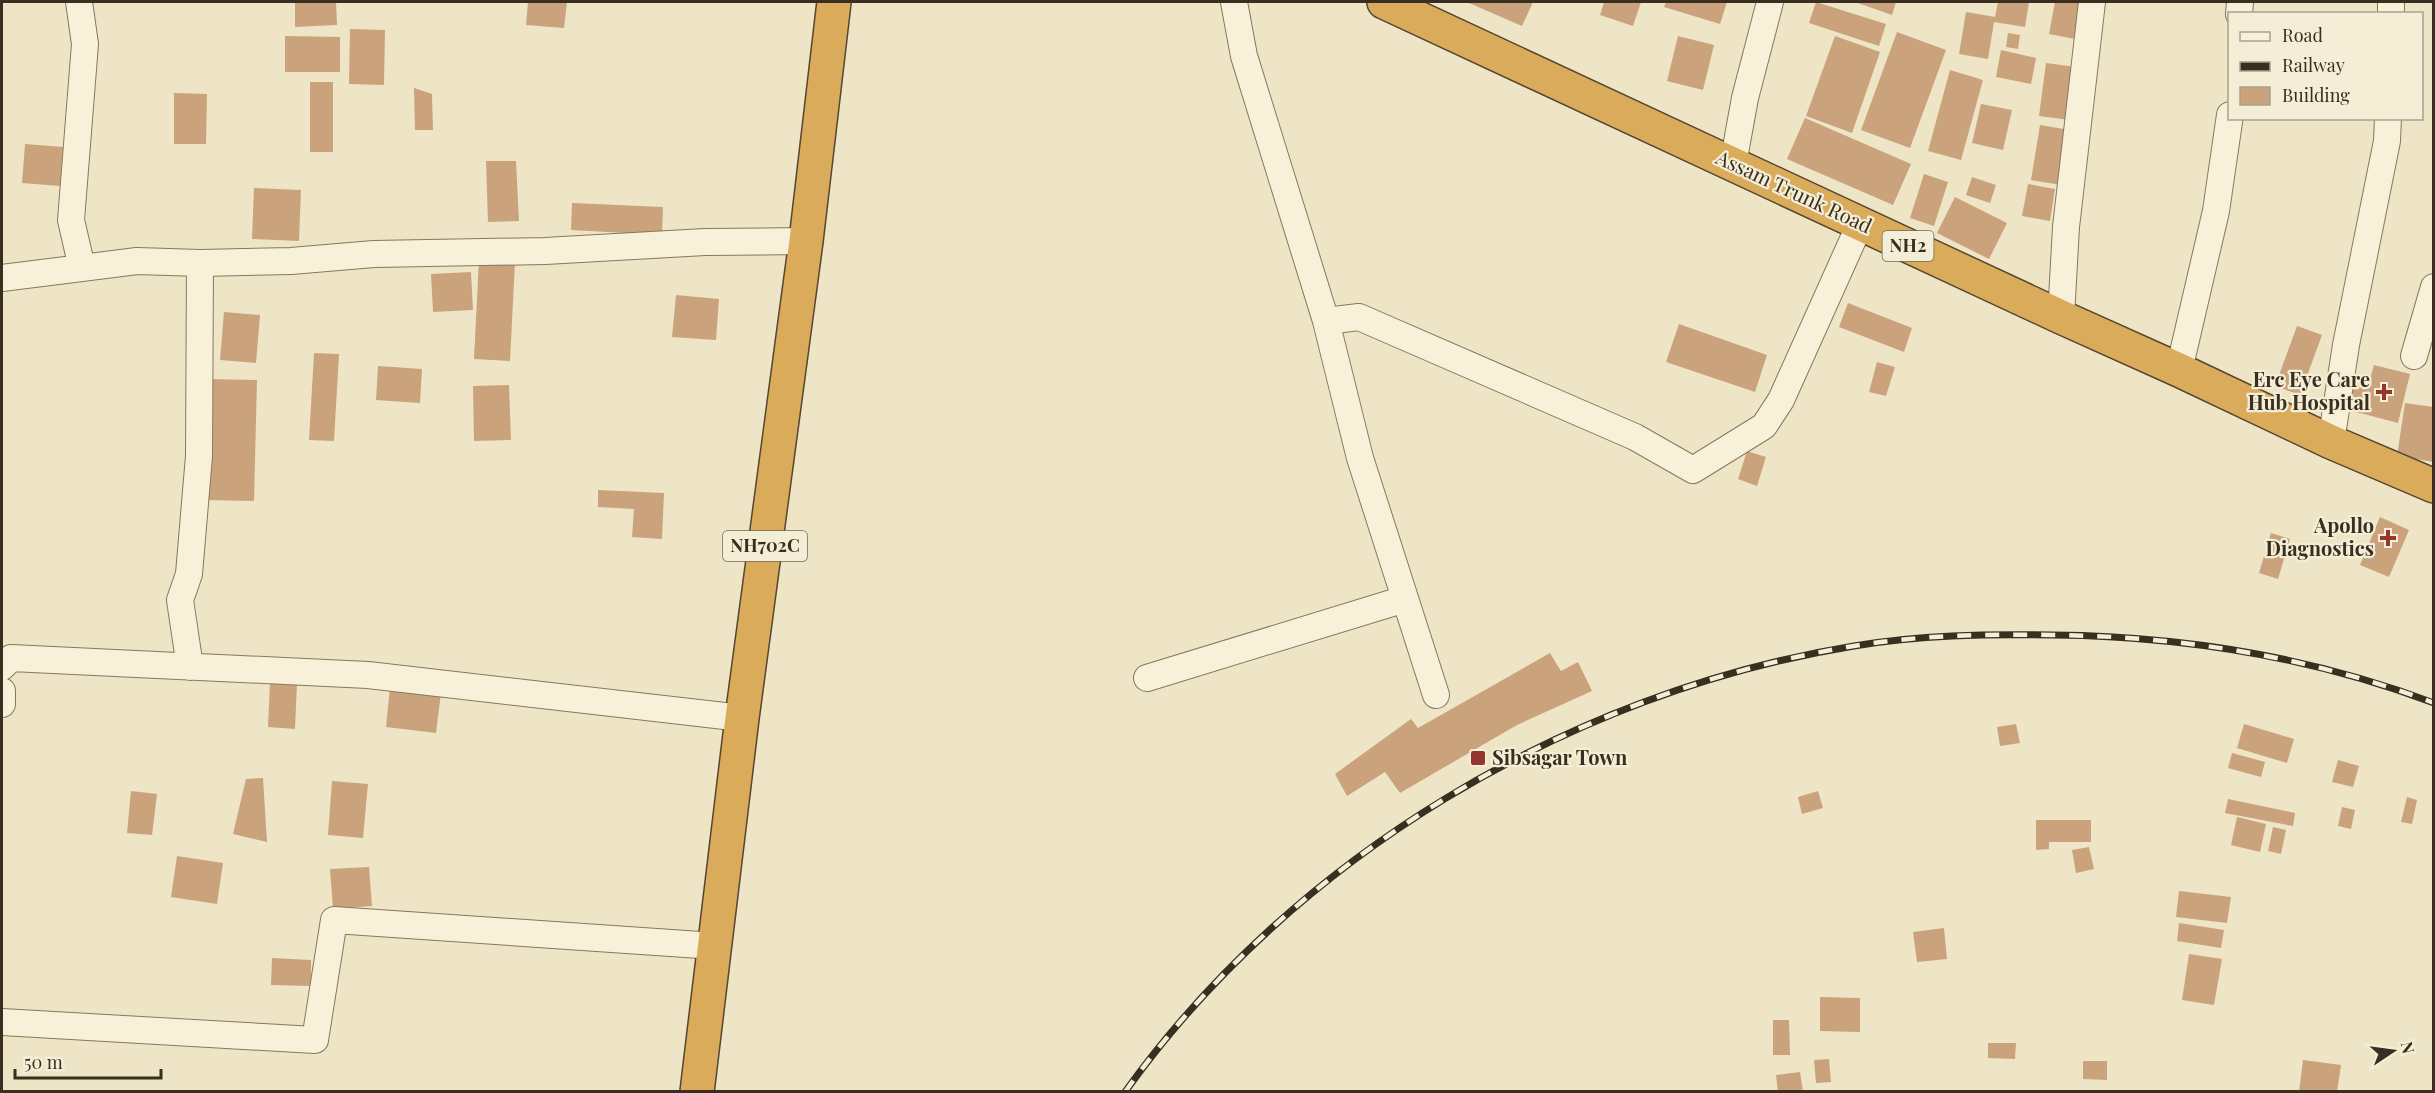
<svg xmlns="http://www.w3.org/2000/svg" width="2435" height="1093" font-family="'Playfair Display',serif">
<style>
.building{fill:#caa37d}
.lines{fill:none;stroke-linecap:round;stroke-linejoin:round}
.minor-casing{stroke:#88775c;stroke-width:28}
.highway-casing{stroke:#564530;stroke-width:36}
.minor{stroke:#f8f1d9;stroke-width:26}
.highway{stroke:#daab5a;stroke-width:33}
.rail-casing{stroke:#392e20;stroke-width:7}
.rail{stroke:#f5eed6;stroke-width:4.5;stroke-dasharray:14;stroke-linecap:butt}
.poi-dot{fill:#96352e;stroke:#f5eed6;stroke-width:2}
.labels{text-anchor:middle;stroke-width:4.5;stroke-linejoin:round;paint-order:stroke}
.shield{fill:#f5eed6;stroke:#716857;stroke-width:1.5}
.shield-label{font-size:18px;font-weight:bold;fill:#392e20}
.street-label{font-size:20px;fill:#392e20;stroke:#f5eed6}
.poi-label{font-size:20px;font-weight:bold;fill:#392e20;stroke:#f5eed6;text-anchor:end}
</style>
<rect width="100%" height="100%" fill="#ede5c6"/>
<!-- building -->
<path class="building" d="M 295,2 L 336,2 L 337,25 L 295,27 Z
M 528,2 L 567,2 L 564,28 L 526,25 Z
M 1470,2 L 1533,2 L 1522,26 L 1469,3 Z
M 1604,2 L 1641,2 L 1633,26 L 1600,15 Z
M 1666,2 L 1727,2 L 1720,24 L 1664,7 Z
M 1816,2 L 1886,24 L 1879,46 L 1809,23 Z
M 1855,2 L 1896,2 L 1892,15 Z
M 1998,2 L 2029,2 L 2025,27 L 1994,22 L 1988,59 L 1959,54 L 1966,12 L 1995,17 Z
M 2055,2 L 2087,2 L 2080,40 L 2049,34 Z
M 350,29 L 385,30 L 384,85 L 349,84 Z
M 1897,32 L 1946,50 L 1910,148 L 1861,130 Z
M 2008,33 L 2020,35 L 2018,49 L 2006,47 Z
M 285,36 L 340,37 L 340,72 L 285,72 Z
M 1678,36 L 1714,45 L 1703,90 L 1667,81 Z
M 1835,36 L 1880,52 L 1852,133 L 1806,116 Z
M 2001,50 L 2036,58 L 2031,84 L 1996,77 Z
M 2046,63 L 2076,67 L 2070,120 L 2039,116 Z
M 1950,70 L 1983,80 L 1961,160 L 1928,151 Z
M 310,82 L 333,82 L 333,152 L 310,152 Z
M 414,88 L 432,94 L 433,130 L 415,130 Z
M 174,93 L 207,94 L 206,144 L 174,144 Z
M 1981,104 L 2012,110 L 2003,150 L 1972,143 Z
M 1805,118 L 1911,164 L 1893,205 L 1787,159 Z
M 2040,125 L 2070,130 L 2061,185 L 2031,180 Z
M 25,144 L 63,147 L 60,186 L 22,183 Z
M 486,161 L 516,161 L 519,221 L 488,222 Z
M 1924,174 L 1948,182 L 1934,226 L 1910,218 Z
M 1972,177 L 1996,185 L 1990,203 L 1966,195 Z
M 2028,184 L 2055,189 L 2050,221 L 2022,216 Z
M 254,188 L 301,190 L 299,241 L 252,239 Z
M 1955,197 L 2007,223 L 1989,259 L 1937,233 Z
M 572,203 L 663,207 L 662,235 L 571,230 Z
M 479,259 L 515,262 L 510,361 L 474,359 Z
M 471,272 L 473,310 L 433,312 L 431,274 Z
M 676,295 L 719,299 L 716,340 L 672,337 Z
M 1848,303 L 1912,328 L 1904,352 L 1839,327 Z
M 224,312 L 260,315 L 256,363 L 220,360 Z
M 1679,324 L 1767,355 L 1755,392 L 1666,362 Z
M 2297,326 L 2322,335 L 2300,395 L 2275,386 Z
M 314,353 L 339,354 L 334,441 L 309,440 Z
M 1877,362 L 1895,367 L 1886,396 L 1869,392 Z
M 2374,365 L 2410,374 L 2398,423 L 2345,409 L 2351,382 L 2368,386 Z
M 378,366 L 422,369 L 420,403 L 376,400 Z
M 209,379 L 257,380 L 254,501 L 206,500 Z
M 509,385 L 511,440 L 474,441 L 473,386 Z
M 2405,403 L 2434,407 L 2434,462 L 2397,456 Z
M 1747,451 L 1766,457 L 1757,486 L 1738,479 Z
M 598,490 L 664,493 L 662,539 L 632,537 L 634,509 L 598,507 Z
M 2380,517 L 2409,530 L 2389,577 L 2360,565 Z
M 2271,533 L 2290,539 L 2278,579 L 2259,573 Z
M 1550,653 L 1561,671 L 1578,662 L 1592,691 L 1517,725 L 1400,793 L 1385,772 L 1347,796 L 1335,774 L 1411,719 L 1418,728 Z
M 270,683 L 297,684 L 295,729 L 268,727 Z
M 390,687 L 441,693 L 436,733 L 386,727 Z
M 2016,724 L 2020,743 L 2000,746 L 1997,727 Z
M 2244,724 L 2294,739 L 2287,763 L 2237,748 Z
M 2232,753 L 2265,762 L 2261,777 L 2228,768 Z
M 2338,760 L 2359,766 L 2353,787 L 2332,782 Z
M 263,778 L 267,842 L 233,834 L 246,779 Z
M 332,781 L 368,784 L 363,838 L 328,835 Z
M 131,791 L 157,794 L 152,835 L 127,833 Z
M 1818,791 L 1823,808 L 1802,814 L 1798,797 Z
M 2407,797 L 2417,800 L 2412,824 L 2401,822 Z
M 2228,799 L 2295,813 L 2293,826 L 2225,813 Z
M 2342,807 L 2355,810 L 2351,829 L 2338,826 Z
M 2237,817 L 2266,824 L 2260,852 L 2231,845 Z
M 2036,820 L 2091,820 L 2091,842 L 2049,842 L 2049,849 L 2036,850 Z
M 2273,827 L 2286,830 L 2281,854 L 2268,851 Z
M 2089,847 L 2094,869 L 2076,873 L 2072,850 Z
M 177,856 L 223,863 L 217,904 L 171,897 Z
M 369,867 L 372,906 L 333,909 L 330,869 Z
M 2179,891 L 2231,897 L 2227,923 L 2176,917 Z
M 2179,923 L 2224,930 L 2221,948 L 2177,941 Z
M 1944,928 L 1947,959 L 1917,962 L 1913,932 Z
M 2189,954 L 2222,959 L 2214,1005 L 2182,1000 Z
M 272,958 L 311,960 L 311,986 L 271,985 Z
M 1820,997 L 1860,998 L 1860,1032 L 1820,1031 Z
M 1773,1020 L 1789,1020 L 1790,1055 L 1773,1055 Z
M 1988,1043 L 2016,1043 L 2015,1059 L 1988,1058 Z
M 1829,1059 L 1831,1082 L 1816,1083 L 1814,1060 Z
M 2303,1060 L 2341,1065 L 2337,1092 L 2299,1092 Z
M 2083,1061 L 2107,1061 L 2107,1080 L 2083,1079 Z
M 1800,1072 L 1803,1092 L 1778,1092 L 1776,1075 Z"/>
<g class="lines">
<!-- minor casing -->
<g class="minor-casing">
<path id="minor" d="M 79,2 L 85,44 L 71,220 L 82,268
M 1234,2 L 1244,56 L 1326,321 L 1360,458 L 1436,695
M 2391,2 L 2391,14
M 2239,14 L 2240,2
M 1733,164 L 1745,98 L 1770,2
M 2,278 L 137,261 L 200,263 L 291,261 L 374,254 L 545,251 L 705,242 L 806,241
M 2061,317 L 2066,227 L 2092,2
M 1326,321 L 1359,317 L 1635,437 L 1693,470 L 1764,426 L 1781,400 L 1860,224
M 2414,356 L 2434,287
M 2179,370 L 2216,211 L 2230,115
M 2331,442 L 2346,345 L 2387,141 L 2388,118
M 2,667 L 11,658 L 368,675 L 742,718
M 190,667 L 180,600 L 189,574 L 199,456 L 200,263
M 1147,678 L 1405,599
M 2,691 L 2,704
M 2,1022 L 315,1040 L 334,920 L 715,946"/>
</g>
<!-- highway casing -->
<g class="highway-casing">
<path id="highway" d="M 1384,2 L 2061,317 L 2179,370 L 2331,442 L 2434,486
M 697,1092 L 742,718 L 806,241 L 834,2"/>
</g>
<!-- minor -->
<use href="#minor" class="minor"/>
<!-- highway -->
<use href="#highway" class="highway"/>
<!-- rail casing -->
<g class="rail-casing">
<path id="rail" d="M 1125,1092 C 1293,857 1570,692 1854,646 C 1919,635 1985,634 2052,635 C 2181,636 2312,657 2434,703"/>
</g>
<!-- rail -->
<use href="#rail" class="rail"/>
</g>
<!-- markers -->
<g class="poi-dot">
<path d="M2381 383h6v6h6v6h-6v6h-6v-6h-6v-6h6z"/>
<path d="M2385 529h6v6h6v6h-6v6h-6v-6h-6v-6h6z"/>
<rect x="1470" y="750" width="16" height="16" rx="3"/>
</g>
<g class="labels">
<!-- shield labels -->
<g class="shield">
<rect x="1882.5" y="231" width="51" height="30" rx="4.5"/>
<rect x="723" y="531" width="84" height="30" rx="4.5"/>
</g>
<g class="shield-label">
<text x="1908" y="252">NH2</text>
<text x="765" y="552">NH702C</text>
</g>
<!-- street labels -->
<g class="street-label">
<text transform="translate(1794 192) rotate(25)" y="7">Assam Trunk Road</text>
</g>
<!-- poi labels -->
<g class="poi-label">
<text x="2370" y="387">Erc Eye Care<tspan x="2370" dy="23">Hub Hospital</tspan></text>
<text x="2374" y="533">Apollo<tspan x="2374" dy="23">Diagnostics</tspan></text>
<text x="1492" y="765" text-anchor="start">Sibsagar Town</text>
</g>
</g>
<!-- border -->
<rect width="2435" height="1093" fill="none" stroke="#392e20" stroke-width="6"/>
<!-- legend -->
<rect x="2228" y="12" width="195" height="108" fill="#f5eed6" stroke="#aaa18d" stroke-width="1.5"/>
<rect x="2240" y="32" width="30" height="9" fill="#f8f1d9" stroke="#aaa18d" stroke-width="1.5"/>
<text x="2282" y="42" font-size="18" fill="#392e20">Road</text>
<rect x="2240" y="62" width="30" height="9" fill="#392e20" stroke="#aaa18d" stroke-width="1.5"/>
<text x="2282" y="72" font-size="18" fill="#392e20">Railway</text>
<rect x="2240" y="87" width="30" height="18" fill="#caa37d" stroke="#aaa18d" stroke-width="1.5"/>
<text x="2282" y="102" font-size="18" fill="#392e20">Building</text>
<!-- north arrow -->
<g transform="translate(2393 1051) rotate(77)" stroke="#f5eed6" stroke-width="4.5" paint-order="stroke">
<path d="M0-4.5L10 22L0 15L-10 22Z" fill="#392e20"/>
<text y="-9" font-size="16" font-weight="bold" text-anchor="middle" fill="#392e20">N</text>
</g>
<!-- scale -->
<path d="M15 1069v9h146v-9" fill="none" stroke="#392e20" stroke-width="3"/>
<text x="24" y="1069" font-size="18" fill="#392e20" stroke="#f5eed6" stroke-width="4.5" paint-order="stroke">50 m</text>
</svg>
